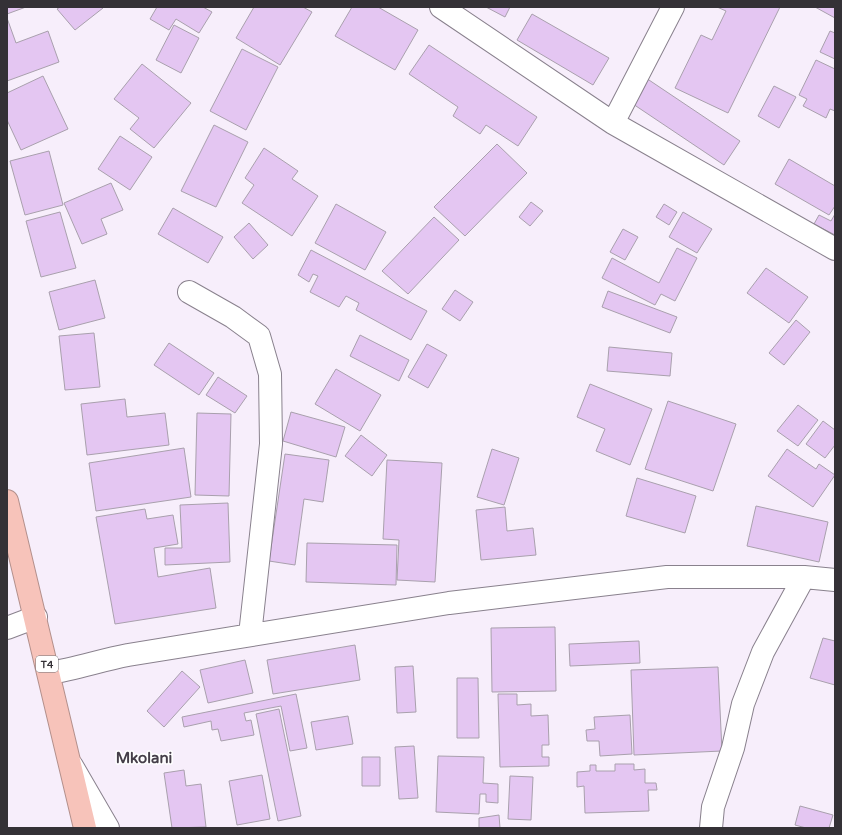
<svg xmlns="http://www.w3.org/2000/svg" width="842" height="835" font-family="'Varela Round',sans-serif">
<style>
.building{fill:#e4c6f2;stroke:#a9a0ad}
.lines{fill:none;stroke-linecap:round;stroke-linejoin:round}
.minor-casing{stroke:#89818d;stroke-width:24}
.highway-casing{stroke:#b3908c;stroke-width:24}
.minor{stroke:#fff;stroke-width:22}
.highway{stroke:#f7c3ba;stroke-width:22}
.labels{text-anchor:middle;stroke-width:3;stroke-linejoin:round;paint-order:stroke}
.shield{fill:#fff;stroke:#716f72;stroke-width:1}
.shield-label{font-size:10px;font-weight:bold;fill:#343136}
.district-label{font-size:15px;font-weight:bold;fill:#453e49;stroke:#fff}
</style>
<rect width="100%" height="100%" fill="#f7eefb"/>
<!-- building -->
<path class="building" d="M 7,7 L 26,7 L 7,14 Z
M 60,7 L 102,7 L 103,8 L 75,30 L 57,9 Z
M 157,7 L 203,7 L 212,12 L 199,33 L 176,19 L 169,30 L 150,19 Z
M 254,7 L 303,7 L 312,12 L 280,65 L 236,38 Z
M 352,7 L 378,7 L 418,30 L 395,70 L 335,36 Z
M 486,7 L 510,7 L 505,17 Z
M 717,7 L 780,7 L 728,113 L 675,88 L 701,35 L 712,40 L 726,11 Z
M 815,7 L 835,7 L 835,18 Z
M 532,14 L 609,58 L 593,85 L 517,40 Z
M 7,18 L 16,43 L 48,31 L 59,62 L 7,81 Z
M 174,25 L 199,38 L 181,73 L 156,60 Z
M 830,31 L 835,33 L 835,59 L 820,52 Z
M 429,45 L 537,117 L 518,146 L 486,125 L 480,134 L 453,116 L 458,107 L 409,74 Z
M 242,49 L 278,67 L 246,130 L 210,111 Z
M 816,60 L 835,69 L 835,111 L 830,109 L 826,118 L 803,106 L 807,99 L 799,95 Z
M 142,64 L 191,103 L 154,148 L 130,129 L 139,118 L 114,99 Z
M 43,76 L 68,129 L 21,150 L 7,120 L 7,93 Z
M 646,78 L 740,141 L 724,165 L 630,102 Z
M 774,86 L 796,97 L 779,128 L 758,116 Z
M 214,125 L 248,142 L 216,207 L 181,191 Z
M 120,136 L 152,157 L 130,190 L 98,169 Z
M 497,144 L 527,173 L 465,236 L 434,207 Z
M 264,148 L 298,171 L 292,179 L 318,196 L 292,236 L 242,203 L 254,185 L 245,178 Z
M 49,151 L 63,205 L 25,215 L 10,161 Z
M 789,159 L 835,186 L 835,206 L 829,215 L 775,184 Z
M 111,183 L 123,210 L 101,219 L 107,234 L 82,244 L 64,203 Z
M 531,202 L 543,211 L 530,226 L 519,217 Z
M 336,204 L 386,232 L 365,270 L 315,243 Z
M 664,204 L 677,212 L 669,225 L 656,217 Z
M 173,208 L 223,237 L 208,263 L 158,234 Z
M 60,212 L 76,268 L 41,277 L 26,221 Z
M 683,212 L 712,229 L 697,253 L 669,237 Z
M 835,214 L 835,235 L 814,224 L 819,215 L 831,221 Z
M 434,217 L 459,240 L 408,294 L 382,271 Z
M 249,223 L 268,245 L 253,259 L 234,237 Z
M 623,229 L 638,237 L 625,260 L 610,252 Z
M 677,248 L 697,258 L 675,301 L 661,294 L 655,305 L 602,278 L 612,258 L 659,283 Z
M 311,250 L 427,311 L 411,340 L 356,310 L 359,303 L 346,296 L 339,307 L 310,292 L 318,276 L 313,274 L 309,282 L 298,275 Z
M 766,268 L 808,297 L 789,323 L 747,293 Z
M 95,280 L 105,318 L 59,330 L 49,292 Z
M 455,290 L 473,302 L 460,321 L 442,309 Z
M 608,291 L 677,317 L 670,333 L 602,307 Z
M 796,320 L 810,332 L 784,365 L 769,353 Z
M 94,333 L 100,387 L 65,390 L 59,336 Z
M 360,335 L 409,360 L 399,381 L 350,356 Z
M 169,343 L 214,373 L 199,395 L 154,365 Z
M 427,344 L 447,355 L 428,388 L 408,377 Z
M 609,347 L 672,353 L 670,376 L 607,371 Z
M 336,369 L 381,395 L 360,431 L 315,404 Z
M 218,377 L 247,396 L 235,413 L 206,395 Z
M 590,384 L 652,409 L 630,465 L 596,451 L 605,429 L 577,417 Z
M 125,399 L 127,417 L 165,413 L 169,445 L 87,455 L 81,404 Z
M 668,401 L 736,424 L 713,491 L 645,469 Z
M 798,405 L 818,420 L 798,446 L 777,431 Z
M 291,412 L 345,427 L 336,457 L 283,441 Z
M 197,413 L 231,414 L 229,496 L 195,495 Z
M 823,421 L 835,430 L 835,445 L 825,458 L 806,444 Z
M 361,435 L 387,455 L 372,476 L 345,456 Z
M 184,448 L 191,497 L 96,511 L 89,463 Z
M 492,449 L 519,458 L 504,505 L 477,497 Z
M 787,449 L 816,469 L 819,464 L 835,475 L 813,507 L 768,476 Z
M 285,454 L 329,460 L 323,502 L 304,499 L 295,565 L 269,561 Z
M 387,460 L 442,463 L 435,582 L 397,580 L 399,540 L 383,539 Z
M 637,478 L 696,496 L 685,533 L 626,516 Z
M 228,503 L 230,562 L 165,565 L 165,548 L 182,548 L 180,505 Z
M 756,506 L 828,522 L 819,562 L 747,546 Z
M 505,507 L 507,531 L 533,528 L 536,555 L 481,560 L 476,510 Z
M 145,509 L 147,519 L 173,515 L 178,544 L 154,548 L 158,577 L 210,568 L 216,608 L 115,624 L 96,517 Z
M 307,543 L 397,545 L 396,585 L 306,582 Z
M 555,627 L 556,691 L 492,692 L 491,628 Z
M 823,638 L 835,641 L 835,685 L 810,678 Z
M 639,641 L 640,663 L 570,666 L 569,644 Z
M 355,645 L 360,680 L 273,694 L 267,660 Z
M 245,660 L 253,693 L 208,703 L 200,670 Z
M 413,666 L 416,712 L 397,713 L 395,667 Z
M 718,667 L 722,751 L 634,755 L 631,670 Z
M 182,671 L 200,687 L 164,727 L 147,711 Z
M 457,678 L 478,678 L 479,738 L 457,738 Z
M 296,694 L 307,748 L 290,751 L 281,706 L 244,713 L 246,721 L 251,720 L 254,735 L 221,741 L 218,729 L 212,730 L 211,721 L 184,727 L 182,717 Z
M 498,694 L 517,694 L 517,705 L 531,704 L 531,716 L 548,715 L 549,745 L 542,745 L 542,757 L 549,757 L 549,766 L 500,767 Z
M 279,709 L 301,816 L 278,821 L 256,714 Z
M 630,715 L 632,754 L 600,756 L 599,741 L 587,741 L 586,730 L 595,729 L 594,717 Z
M 348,716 L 353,744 L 316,750 L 311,722 Z
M 414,746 L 418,798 L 399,799 L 395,747 Z
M 438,756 L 484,757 L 483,783 L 498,784 L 498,803 L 486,802 L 486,794 L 480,794 L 479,814 L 436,812 Z
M 362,757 L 380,757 L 380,786 L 362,786 Z
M 615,764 L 634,764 L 634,770 L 645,769 L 645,783 L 656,783 L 657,790 L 648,790 L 649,811 L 585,813 L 584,786 L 577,787 L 577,772 L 590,771 L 590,765 L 596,765 L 596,771 L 615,771 Z
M 184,770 L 186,786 L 201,784 L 206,827 L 172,828 L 164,773 Z
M 262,775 L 270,819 L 237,825 L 229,781 Z
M 510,776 L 533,777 L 531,820 L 508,819 Z
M 800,806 L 833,815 L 829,828 L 806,828 L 795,825 Z
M 499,815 L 500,828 L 479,828 L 479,818 Z"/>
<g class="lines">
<!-- minor casing -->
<g class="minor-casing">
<path id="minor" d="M 441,7 L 613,123 L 835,249
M 613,123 L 673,7
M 189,292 L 233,317 L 259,336 L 270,374 L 271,444 L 250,635
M 7,628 L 36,617
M 49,673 C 76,669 101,660 128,655 L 449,603 L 667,577 L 804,577 L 835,580
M 72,766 L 108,828
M 711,828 L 713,807 L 733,748 L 743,704 L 763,652 L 804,577"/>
</g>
<!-- highway casing -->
<g class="highway-casing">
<path id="highway" d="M 7,501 L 85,828"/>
</g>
<!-- minor -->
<use href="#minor" class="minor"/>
<!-- highway -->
<use href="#highway" class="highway"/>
</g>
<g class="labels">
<!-- shield labels -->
<rect class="shield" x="36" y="656" width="22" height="16" rx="3"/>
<g class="shield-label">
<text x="47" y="668">T4</text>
</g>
<!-- district labels -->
<g class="district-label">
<text x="144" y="763">Mkolani</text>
</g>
</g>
<!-- border -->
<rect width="842" height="835" fill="none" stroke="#343136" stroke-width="16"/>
</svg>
